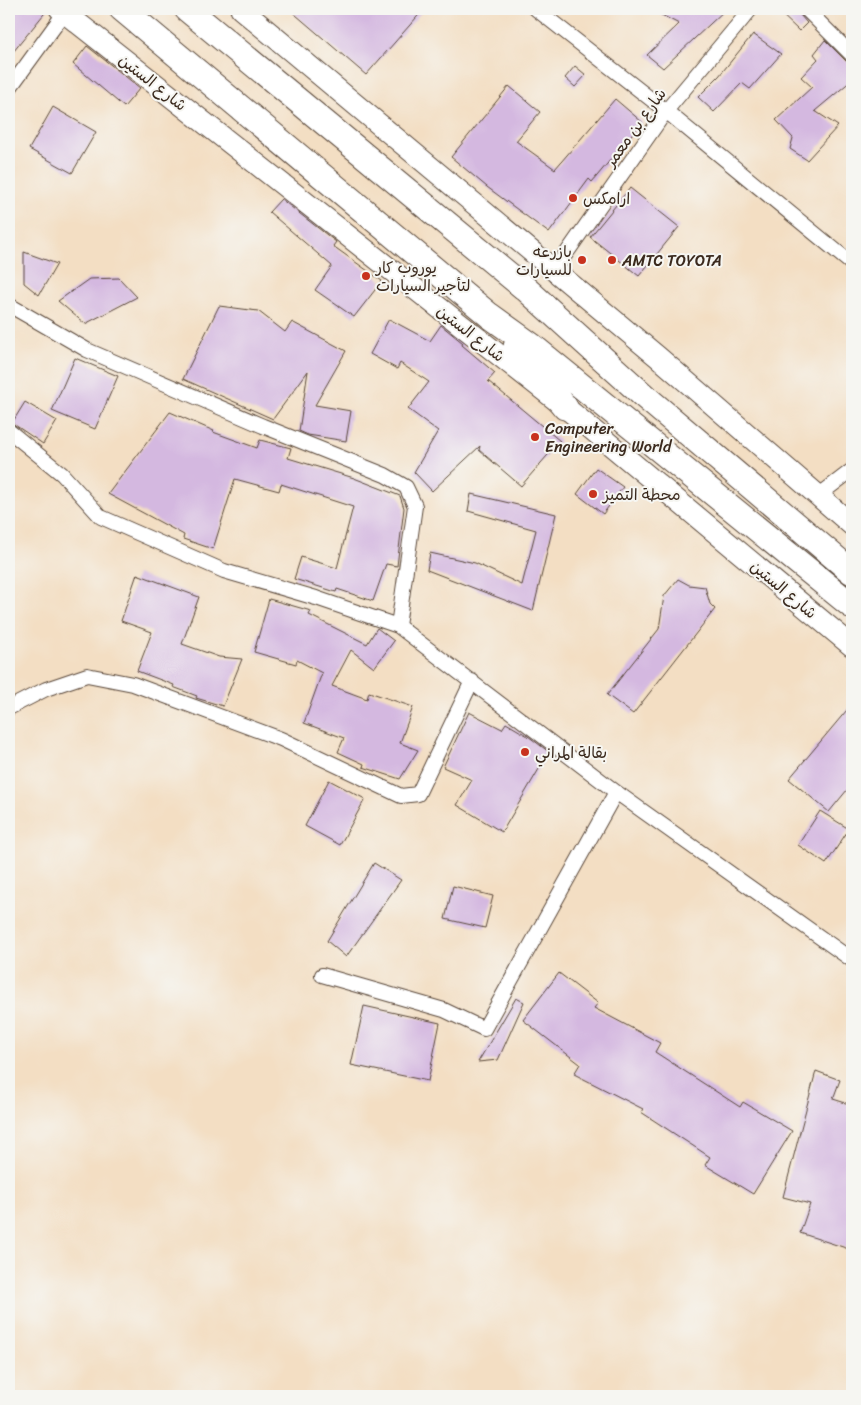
<svg xmlns="http://www.w3.org/2000/svg" width="861" height="1405" font-family="Sriracha,'Playpen Sans Arabic',sans-serif">
<style>
.building{fill:#d4b8e0}
.lines{fill:none;stroke-linecap:round;stroke-linejoin:round}
.street-casing{stroke:#574537;stroke-width:16}
.primary-casing{stroke:#574537;stroke-width:23}
.highway-casing{stroke:#574537;stroke-width:27}
.street{stroke:#fff;stroke-width:14}
.primary{stroke:#fff;stroke-width:21}
.highway{stroke:#fff;stroke-width:25}
.poi-dot{fill:#c8321e;stroke:#f6f6f2;stroke-width:2}
.labels{text-anchor:middle;stroke-width:4;stroke-linejoin:round;paint-order:stroke}
.street-label{font-size:16px;fill:#3b2a1e;stroke:#f6f6f2}
.poi-label{font-size:16px;fill:#3b2a1e;stroke:#f6f6f2;text-anchor:start}
</style>
<rect width="100%" height="100%" fill="#f6f6f2"/>
<filter id="ink" filterUnits="userSpaceOnUse"><feTurbulence type="fractalNoise" baseFrequency=".02" numOctaves="2"/><feDisplacementMap in="SourceGraphic" scale="10" xChannelSelector="R" yChannelSelector="G"/><feConvolveMatrix kernelMatrix="1 2 1 2 8 2 1 2 1" color-interpolation-filters="sRGB"/></filter>
<filter id="wash" filterUnits="userSpaceOnUse"><feTurbulence type="fractalNoise" baseFrequency=".0096" numOctaves="4" result="noise"/><feDisplacementMap in="SourceGraphic" scale="20" xChannelSelector="R" yChannelSelector="G"/><feGaussianBlur stdDeviation="1.12" result="paint"/><feColorMatrix in="noise" values="0 0 0 0 0 0 0 0 0 0 0 0 0 0 0 0 0 1.4 0 .05"/><feComposite in="paint" operator="in"/></filter>
<g filter="url(#wash)">
<rect width="100%" height="100%" fill="#f3dec3"/>
<g id="blocks">
<!-- building -->
<path class="building" d="M 9,9 L 48,9 L 9,57 Z
M 289,9 L 424,9 L 366,75 Z
M 650,9 L 726,9 L 663,68 L 647,55 L 679,24 Z
M 776,9 L 797,9 L 800,15 L 807,23 L 799,31 Z
M 753,34 L 781,54 L 750,89 L 742,83 L 714,112 L 698,97 L 719,76 Z
M 825,40 L 846,61 L 852,64 L 852,80 L 815,111 L 838,126 L 807,160 L 790,149 L 793,138 L 776,120 L 812,87 L 801,77 L 818,59 L 814,54 Z
M 87,46 L 140,88 L 124,107 L 73,64 Z
M 575,66 L 586,75 L 575,87 L 565,78 Z
M 509,86 L 540,112 L 516,141 L 555,169 L 615,99 L 642,122 L 592,182 L 589,179 L 549,233 L 487,187 L 451,157 Z
M 53,107 L 96,132 L 72,173 L 29,149 Z
M 630,188 L 679,227 L 639,276 L 590,237 Z
M 281,199 L 336,242 L 333,246 L 382,281 L 354,317 L 315,290 L 332,266 L 269,212 Z
M 24,252 L 57,264 L 39,295 L 24,283 Z
M 119,278 L 137,297 L 85,324 L 58,301 L 89,279 Z
M 219,306 L 258,311 L 285,332 L 292,322 L 346,351 L 315,405 L 351,411 L 346,441 L 308,435 L 299,431 L 308,371 L 273,419 L 183,379 Z
M 389,319 L 430,341 L 441,325 L 463,343 L 462,345 L 495,373 L 488,381 L 560,441 L 521,486 L 479,450 L 480,446 L 432,491 L 414,472 L 438,431 L 408,409 L 429,382 L 400,363 L 397,369 L 370,354 Z
M 75,358 L 118,376 L 95,429 L 52,411 Z
M 25,402 L 57,421 L 43,444 L 12,423 Z
M 170,412 L 214,431 L 213,432 L 257,448 L 260,440 L 291,448 L 288,458 L 354,478 L 400,496 L 404,508 L 397,566 L 386,564 L 373,601 L 337,589 L 336,592 L 294,579 L 301,557 L 337,568 L 353,507 L 281,484 L 279,491 L 235,479 L 213,549 L 183,539 L 184,535 L 108,494 Z
M 596,468 L 623,487 L 603,514 L 577,494 Z
M 471,494 L 556,514 L 533,611 L 427,570 L 430,553 L 475,563 L 522,585 L 536,530 L 468,511 Z
M 137,574 L 199,597 L 182,644 L 219,657 L 242,659 L 223,706 L 196,698 L 197,696 L 173,687 L 174,685 L 137,671 L 152,632 L 121,621 Z
M 678,579 L 689,585 L 705,587 L 710,604 L 715,609 L 633,714 L 607,695 L 659,629 L 664,596 Z
M 269,599 L 311,611 L 309,615 L 367,644 L 377,628 L 394,641 L 374,668 L 351,650 L 332,686 L 367,699 L 369,692 L 413,707 L 400,743 L 418,750 L 400,779 L 363,767 L 364,764 L 338,752 L 344,738 L 304,723 L 322,673 L 297,660 L 296,664 L 254,652 Z
M 852,704 L 852,784 L 829,812 L 789,779 Z
M 469,712 L 502,729 L 506,723 L 528,736 L 549,752 L 502,832 L 457,805 L 472,780 L 443,767 Z
M 329,780 L 365,799 L 340,845 L 305,826 Z
M 820,811 L 849,829 L 826,864 L 798,845 Z
M 374,863 L 401,880 L 346,957 L 327,941 Z
M 453,886 L 493,896 L 485,928 L 445,919 Z
M 559,973 L 598,1003 L 594,1008 L 660,1043 L 655,1052 L 740,1107 L 743,1102 L 792,1131 L 753,1194 L 705,1165 L 710,1157 L 641,1112 L 643,1109 L 574,1074 L 580,1064 L 523,1020 Z
M 516,998 L 524,1002 L 498,1060 L 478,1062 Z
M 364,1006 L 440,1023 L 428,1081 L 351,1065 Z
M 816,1071 L 840,1080 L 833,1099 L 852,1105 L 852,1250 L 800,1233 L 810,1204 L 783,1197 Z"/>
</g>
</g>
<g filter="url(#ink)">
<use href="#blocks" fill-opacity="0" stroke="#574537" stroke-width="1"/>
<g class="lines">
<!-- street casing -->
<g class="street-casing">
<path id="street" d="M 536,9 L 666,111 L 852,264
M 806,9 L 852,55
M 9,89 L 65,12
M 554,271 L 666,111 L 751,9
M 9,305 L 87,350 L 263,426 L 385,475 L 406,487 L 415,506 L 398,626 L 616,792 L 852,960
M 9,431 L 62,474 L 101,517 L 224,571 L 316,598 L 398,626
M 818,496 L 852,470
M 9,708 L 46,689 L 87,675 L 133,684 L 281,739 L 401,796 L 418,794 L 472,681
M 322,975 L 444,1010 L 484,1029 L 616,792"/>
</g>
<!-- primary casing -->
<g class="primary-casing">
<path id="primary" d="M 60,9 L 565,407 L 852,646
M 241,9 L 658,357 L 852,525"/>
</g>
<!-- highway casing -->
<g class="highway-casing">
<path id="highway" d="M 122,9 L 489,315 L 532,346 L 852,606
M 187,9 L 526,289 L 643,395 L 852,572
M 516,347 L 565,407"/>
</g>
<!-- street -->
<use href="#street" class="street"/>
<!-- primary -->
<use href="#primary" class="primary"/>
<!-- highway -->
<use href="#highway" class="highway"/>
</g>
</g>
<!-- markers -->
<g class="poi-dot">
<circle cx="573" cy="198" r="5"/>
<circle cx="582" cy="260" r="5"/>
<circle cx="612" cy="260" r="5"/>
<circle cx="366" cy="276" r="5"/>
<circle cx="535" cy="437" r="5"/>
<circle cx="593" cy="494" r="5"/>
<circle cx="525" cy="752" r="5"/>
</g>
<g class="labels">
<!-- street labels -->
<g class="street-label">
<text transform="translate(153 82) rotate(38)" y="6">شارع الستين</text>
<text transform="translate(635 127) rotate(-54)" y="6">شارع بن معمر</text>
<text transform="translate(471 333) rotate(38)" y="6">شارع الستين</text>
<text transform="translate(784 589) rotate(40)" y="6">شارع الستين</text>
</g>
<!-- poi labels -->
<g class="poi-label">
<text x="583" y="204">ارامكس</text>
<text x="572" y="257" text-anchor="end">بازرعه<tspan x="572" dy="18">للسيارات</tspan></text>
<text x="622" y="266">AMTC TOYOTA</text>
<text x="376" y="273">يوروب كار<tspan x="376" dy="18">لتأجير السيارات</tspan></text>
<text x="545" y="434">Computer<tspan x="545" dy="18">Engineering World</tspan></text>
<text x="603" y="500">محطة التميز</text>
<text x="535" y="758">بقالة المراني</text>
</g>
</g>
<!-- margin -->
<rect width="861" height="1405" fill="none" stroke="#f6f6f2" stroke-width="30"/>
</svg>
